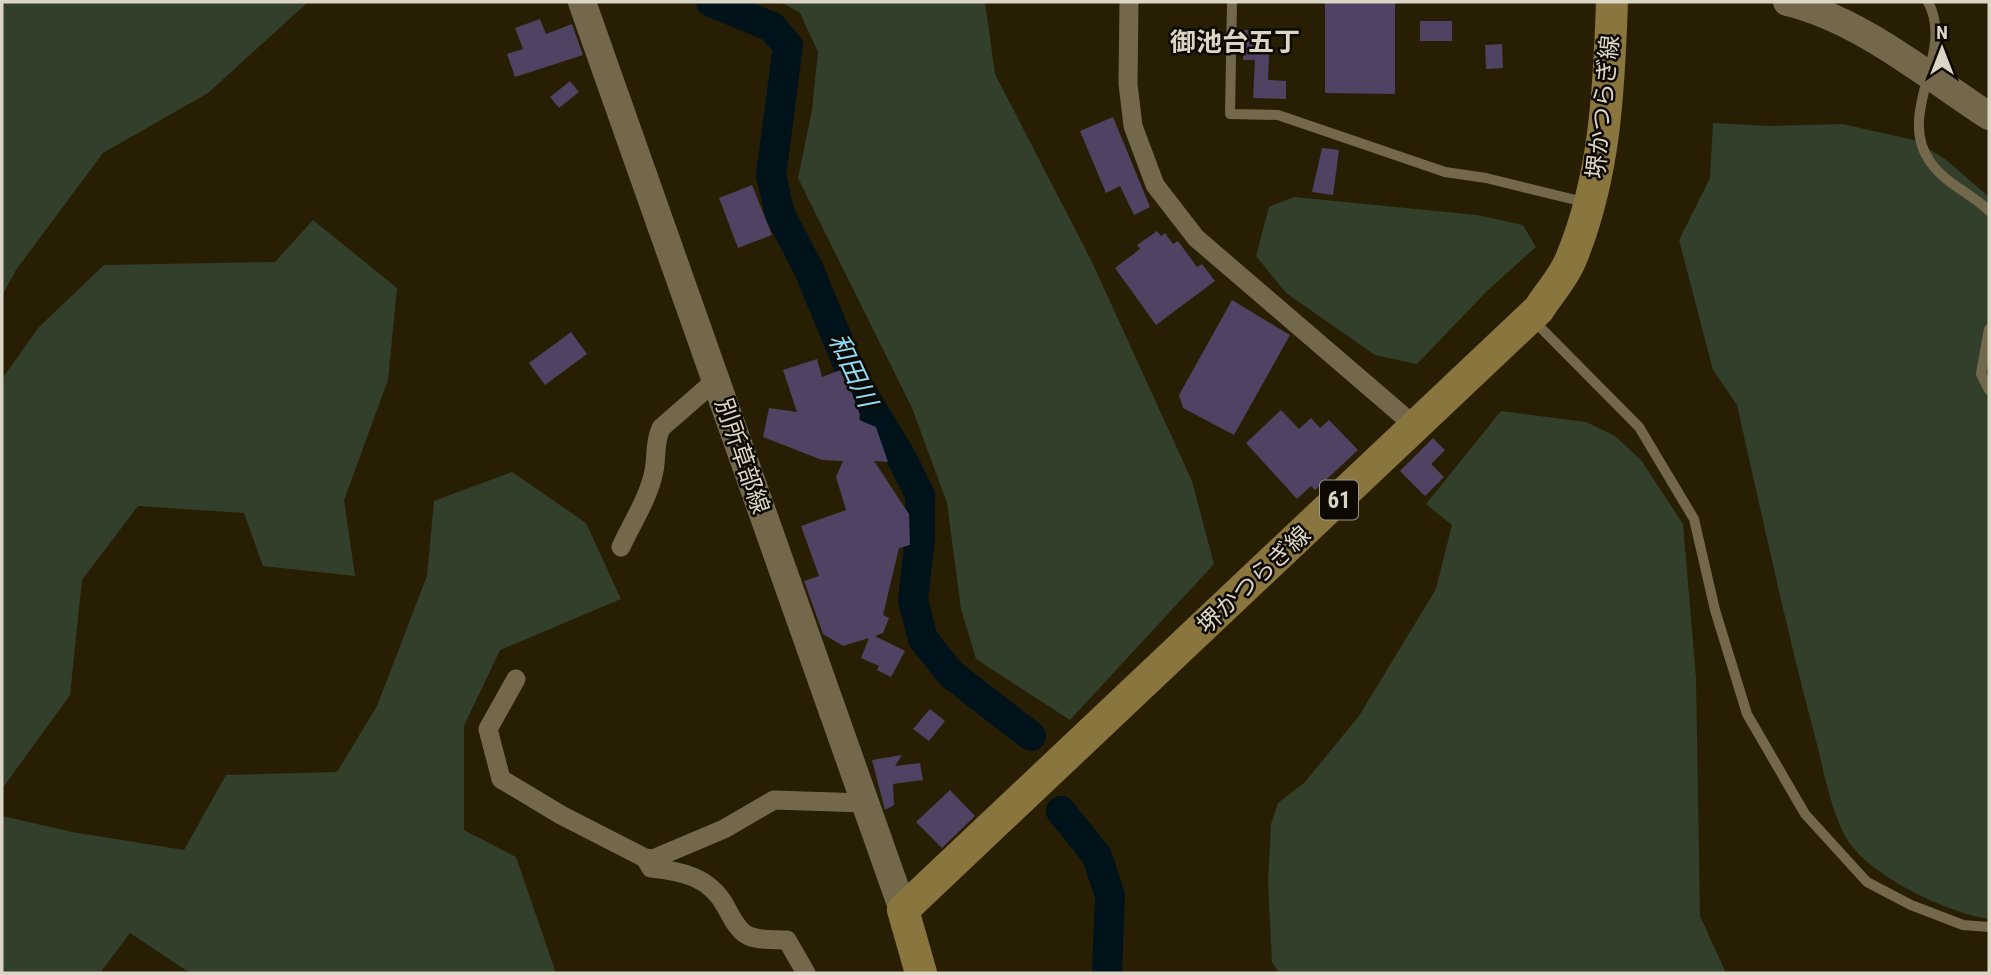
<svg xmlns="http://www.w3.org/2000/svg" width="1991" height="975" font-family="'Roboto Condensed','Noto Sans JP',sans-serif">
<style>
.green{fill:#323f2b}
.lines{fill:none;stroke-linecap:round;stroke-linejoin:round}
.river{stroke:#00131b;stroke-width:30}
.building{fill:#504262}
.lane{stroke:#73684c;stroke-width:10}
.street{stroke:#73684c;stroke-width:19}
.secondary{stroke:#73684c;stroke-width:28}
.primary{stroke:#89753e;stroke-width:32}
.labels{text-anchor:middle;stroke-width:5;stroke-linejoin:round;paint-order:stroke}
.shield{fill:#0d0902;stroke:#9d988b;stroke-width:2}
.shield-label{font-size:23px;font-weight:bold;fill:#dbd5c6}
.street-label{font-size:24px;fill:#dbd5c6;stroke:#0d0902}
.neighbourhood-label{font-size:26px;font-weight:bold;fill:#dbd5c6;stroke:#0d0902}
.water-label{font-size:26px;font-style:italic;fill:#8ddbf5;stroke:#0d0902}
</style>
<rect width="100%" height="100%" fill="#281e03"/>
<!-- green -->
<path class="green" d="M 2,2 L 308,2 L 208,93 L 103,153 L 16,270 L 2,296 Z
M 781,2 L 985,2 L 995,74 L 1091,260 L 1192,481 L 1214,564 L 1070,720 L 976,659 L 961,609 L 947,503 L 912,408 L 798,178 L 812,110 L 818,52 L 800,13 Z
M 1713,123 L 1768,126 L 1842,124 L 1914,140 L 1945,159 L 1989,197 L 1989,919 C 1948,913 1866,875 1845,836 C 1828,803 1822,761 1812,725 C 1784,619 1761,511 1737,405 L 1713,370 L 1679,240 L 1710,178 Z
M 1294,197 L 1477,215 L 1523,225 L 1536,247 L 1488,290 L 1417,364 L 1375,355 L 1286,293 L 1256,256 L 1269,207 Z
M 313,220 L 397,288 L 388,380 L 344,500 L 355,576 L 263,566 L 244,513 L 138,506 L 82,580 L 70,695 L 2,789 L 2,379 L 39,327 L 104,265 L 275,262 Z
M 1501,411 L 1586,422 L 1615,436 L 1641,460 L 1683,524 L 1696,678 L 1700,916 L 1726,973 L 1279,973 L 1272,962 L 1268,882 L 1271,824 L 1278,803 L 1305,782 L 1359,716 L 1436,589 L 1452,525 L 1426,504 Z
M 512,472 L 586,523 L 621,599 L 500,650 L 464,726 L 464,830 L 516,857 L 556,973 L 190,973 L 130,933 L 100,973 L 2,973 L 2,816 L 72,832 L 184,850 L 226,775 L 337,772 L 377,706 L 427,576 L 434,501 Z"/>
<g class="lines">
<!-- river -->
<path class="river" d="M 711,2 L 772,27 L 788,46 L 771,175 L 780,214 L 809,270 L 854,379 L 901,457 L 920,495 L 920,538 L 913,600 L 923,639 L 951,674 L 1031,736
M 1061,811 L 1097,856 L 1110,896 L 1107,973"/>
</g>
<!-- building -->
<path class="building" d="M 1325,2 L 1395,2 L 1395,94 L 1325,93 Z
M 540,19 L 546,34 L 572,24 L 583,55 L 515,77 L 507,54 L 523,49 L 515,28 Z
M 1420,21 L 1452,21 L 1452,41 L 1420,41 Z
M 1244,30 L 1270,30 L 1268,80 L 1286,81 L 1286,99 L 1253,98 L 1255,60 L 1243,60 Z
M 1502,44 L 1503,68 L 1486,69 L 1485,45 Z
M 570,81 L 579,92 L 559,108 L 550,97 Z
M 1113,117 L 1150,207 L 1134,215 L 1120,186 L 1106,193 L 1080,131 Z
M 1322,148 L 1339,150 L 1333,195 L 1312,192 Z
M 752,185 L 772,235 L 738,248 L 719,198 Z
M 1157,231 L 1161,236 L 1165,233 L 1173,244 L 1178,241 L 1197,267 L 1202,264 L 1215,281 L 1156,325 L 1115,268 L 1140,249 L 1137,245 Z
M 1232,300 L 1290,335 L 1234,435 L 1183,408 L 1179,395 Z
M 571,332 L 587,354 L 545,385 L 529,363 Z
M 817,359 L 822,377 L 843,369 L 860,415 L 859,420 L 876,427 L 888,462 L 874,461 L 909,514 L 910,545 L 899,548 L 883,615 L 889,618 L 883,633 L 875,636 L 905,651 L 891,677 L 877,670 L 879,666 L 861,658 L 869,638 L 843,646 L 823,634 L 804,581 L 819,576 L 801,526 L 846,510 L 836,477 L 843,461 L 822,460 L 763,437 L 769,408 L 797,412 L 783,370 Z
M 1281,410 L 1299,429 L 1311,418 L 1320,428 L 1329,420 L 1358,450 L 1315,490 L 1311,486 L 1297,499 L 1246,443 Z
M 1433,438 L 1445,450 L 1431,464 L 1444,477 L 1425,496 L 1400,471 Z
M 930,709 L 945,721 L 929,741 L 913,729 Z
M 902,755 L 895,766 L 920,763 L 923,780 L 893,784 L 894,805 L 885,810 L 872,760 Z
M 950,790 L 975,816 L 942,848 L 916,822 Z"/>
<g class="lines">
<!-- lane -->
<path class="lane" d="M 1232,2 L 1230,114 L 1278,115 L 1445,172 L 1486,178 L 1584,202
M 1928,2 C 1956,53 1894,113 1931,163 C 1945,183 1972,194 1989,211
M 1533,320 L 1639,427 L 1694,519 L 1715,610 L 1747,714 L 1805,814 L 1867,882 L 1911,905 L 1963,925 L 1989,927
M 1989,329 L 1981,374 L 1989,390"/>
<!-- street -->
<path class="street" d="M 1129,2 L 1128,84 L 1133,126 L 1155,185 L 1196,238 L 1416,427
M 621,547 C 632,523 649,497 654,471 C 657,456 654,443 661,428 L 716,380
M 516,679 L 488,729 L 501,779 L 561,815 L 645,858 L 653,859 L 724,829 L 774,800 L 865,803
M 645,858 L 651,868 C 682,871 710,877 726,907 C 731,916 738,932 749,936 C 760,941 776,939 787,940 L 806,973"/>
<!-- secondary -->
<path class="secondary" d="M 582,2 L 903,910
M 1787,2 C 1861,20 1926,75 1989,116"/>
<!-- primary -->
<path class="primary" d="M 921,973 L 903,910 L 1539,309 C 1549,293 1564,277 1571,259 C 1605,177 1609,90 1612,2"/>
</g>
<g class="labels">
<!-- shield labels -->
<rect class="shield" x="1320" y="480.5" width="38" height="39" rx="5"/>
<g class="shield-label">
<text x="1339" y="508">61</text>
</g>
<!-- street labels -->
<g class="street-label">
<text transform="translate(1603 107) rotate(-84)" y="8">堺かつらぎ線</text>
<text transform="translate(742 456) rotate(71)" y="8">別所草部線</text>
<text transform="translate(1254 580) rotate(-43)" y="8">堺かつらぎ線</text>
</g>
<!-- neighbourhood labels -->
<g class="neighbourhood-label">
<text x="1235" y="51">御池台五丁</text>
</g>
<!-- water labels -->
<g class="water-label">
<text transform="translate(853 370) rotate(65)" y="9">和田川</text>
</g>
</g>
<!-- border -->
<rect width="1991" height="975" fill="none" stroke="#dbd5c6" stroke-width="7"/>
<!-- north arrow -->
<g transform="translate(1942 49)" stroke="#0d0902" stroke-width="5" paint-order="stroke">
<path d="M0-5L12 26L0 18L-12 26Z" fill="#dbd5c6"/>
<text y="-10" font-size="19" font-weight="bold" text-anchor="middle" fill="#dbd5c6">N</text>
</g>
</svg>
